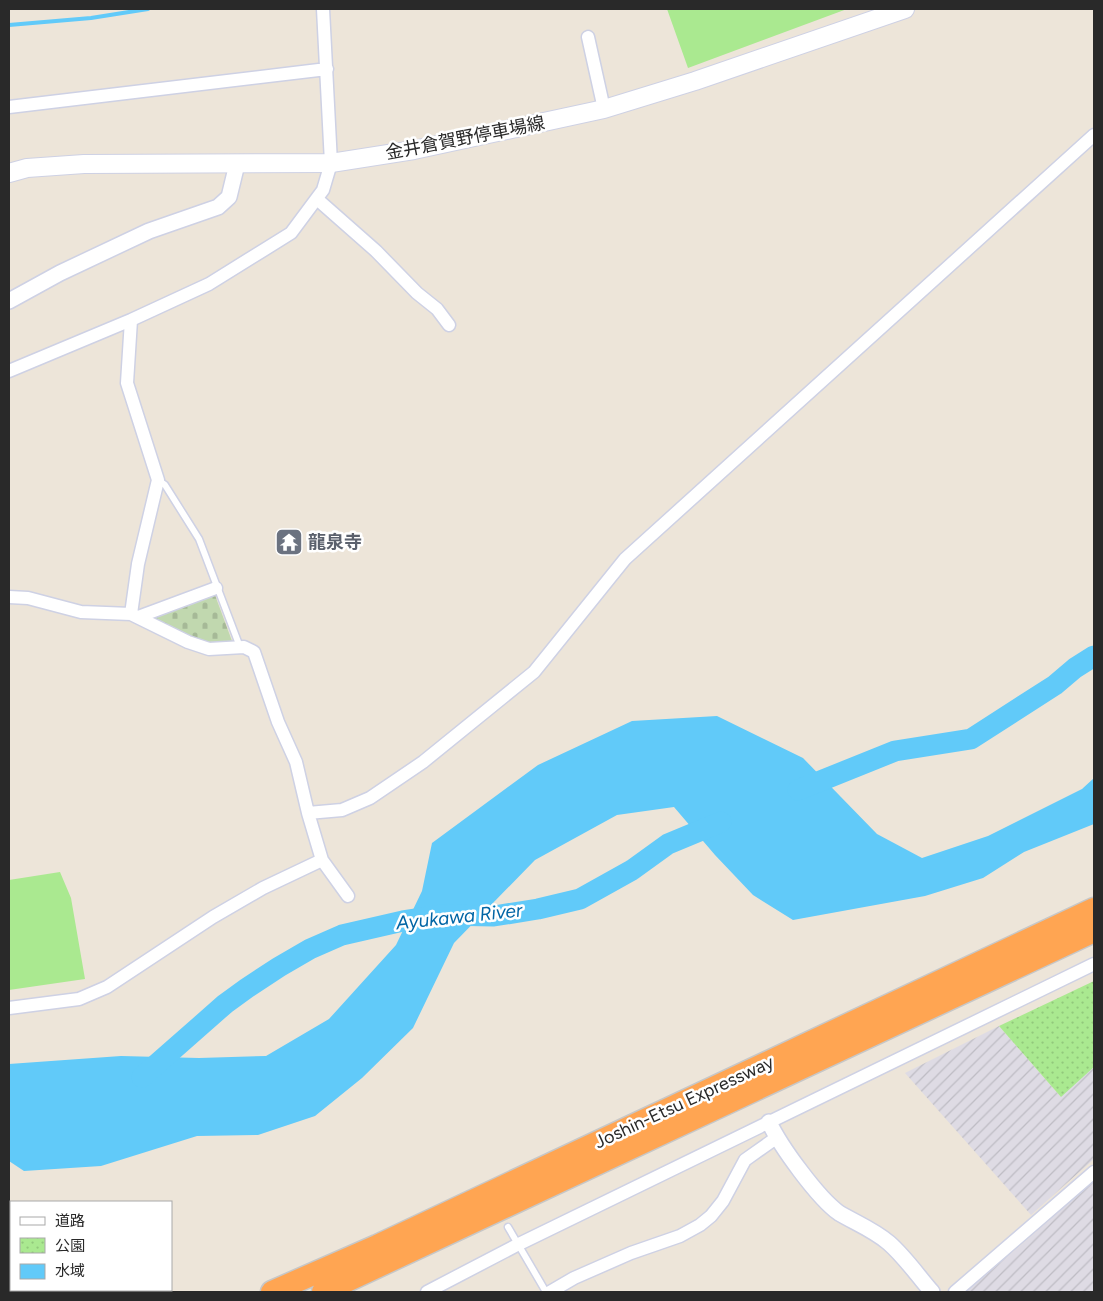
<svg xmlns="http://www.w3.org/2000/svg" width="1103" height="1301" font-family="Figtree,'Noto Sans JP',sans-serif">
<style>
.industrial{fill:url(#industrial-furrows)}
.grass{fill:#aae990}
.cemetery{fill:url(#cemetery-stones)}
.park{fill:url(#park-dots)}
.water{fill:#61caf9}
.lines{fill:none;stroke-linecap:round;stroke-linejoin:round}
.stream{stroke:#61caf9;stroke-width:4}
.river{stroke:#61caf9;stroke-width:21}
.service-casing{stroke:#ced1e4;stroke-width:9}
.minor-casing{stroke:#ced1e4;stroke-width:15}
.tertiary-casing{stroke:#ced1e4;stroke-width:18}
.secondary-casing{stroke:#ced1e4;stroke-width:20}
.motorway-casing{stroke:#c7c7c7;stroke-width:25}
.service{stroke:#fff;stroke-width:6}
.minor{stroke:#fff;stroke-width:12}
.tertiary{stroke:#fff;stroke-width:15}
.secondary{stroke:#fff;stroke-width:18}
.motorway{stroke:#ffa552;stroke-width:22}
.labels{text-anchor:middle;stroke-width:5;stroke-linejoin:round;paint-order:stroke}
.street-label{font-size:18px;fill:#292929;stroke:#fff}
.worship-label{font-size:18px;font-weight:bold;fill:#5b616d;stroke:#fff;text-anchor:start}
.water-label{font-size:19px;font-style:italic;fill:#0165a5;stroke:#fff}
</style>
<defs>
<pattern id="industrial-furrows" width="10" height="10" patternUnits="userSpaceOnUse" patternTransform="scale(1.25)"><rect width="10" height="10" fill="#dedbe4"/><path d="M-1 1l2-2M0 10L10 0M9 11l2-2" fill="none" stroke="#bebcc4"/></pattern>
<pattern id="cemetery-stones" width="16" height="16" patternUnits="userSpaceOnUse" patternTransform="scale(1.25)"><rect width="16" height="16" fill="#c1d8af"/><path d="M2 7V4a2 2 0 0 1 4 0v3zM10 15v-3a2 2 0 0 1 4 0v3z" fill="#a6b997"/></pattern>
<pattern id="park-dots" width="8" height="8" patternUnits="userSpaceOnUse" patternTransform="scale(1.25)"><rect width="8" height="8" fill="#aae990"/><path d="M2 2h.1M6 6h.1" fill="none" stroke="#92c87c" stroke-width="1.8" stroke-linecap="round"/></pattern>
</defs>
<rect width="100%" height="100%" fill="#ede5d9"/>
<!-- industrial -->
<path class="industrial" d="M 999,1026 L 1060,1096 L 1094,1067 L 1094,1159 L 1031,1215 L 905,1073 Z
M 1094,1181 L 1094,1292 L 965,1292 L 1019,1247 Z"/>
<!-- grass -->
<path class="grass" d="M 667,9 L 847,9 L 688,68 Z
M 60,872 L 71,898 L 85,979 L 9,990 L 9,880 Z"/>
<!-- cemetery -->
<path class="cemetery" d="M 215,595 L 232,641 L 206,644 L 191,640 L 151,617 Z"/>
<!-- park -->
<path class="park" d="M 1094,981 L 1094,1067 L 1061,1097 L 999,1026 Z"/>
<!-- water -->
<path class="water" d="M 717,716 L 803,758 L 877,834 L 922,858 L 988,836 L 1082,789 L 1094,778 L 1094,824 L 1024,852 L 983,878 L 925,896 L 793,920 L 753,895 L 715,855 L 674,807 L 617,815 L 535,860 L 454,943 L 413,1028 L 362,1078 L 315,1116 L 258,1135 L 197,1136 L 101,1166 L 24,1171 L 9,1161 L 9,1064 L 121,1056 L 199,1058 L 266,1056 L 329,1019 L 396,945 L 422,891 L 432,843 L 538,765 L 632,721 Z"/>
<g class="lines">
<!-- stream -->
<path class="stream" d="M 9,25 L 91,18 L 148,9"/>
<!-- river -->
<path class="river" d="M 798,790 L 895,751 L 971,739 L 1055,685 L 1075,668 L 1094,656
M 142,1077 L 225,1004 L 247,988 L 279,967 L 310,949 L 342,935 L 403,921 L 442,915 L 494,916 L 538,909 L 580,899 L 632,870 L 668,844 L 721,822"/>
<!-- service casing -->
<g class="service-casing">
<path id="service" d="M 158,480 L 165,485 L 199,539 L 240,647
M 508,1227 L 546,1292"/>
</g>
<!-- minor casing -->
<g class="minor-casing">
<path id="minor" d="M 588,37 L 604,109
M 9,107 L 327,69
M 317,199 L 376,251 L 417,293 L 437,309 L 449,325
M 131,320 L 127,383 L 158,480 L 138,564 L 131,614
M 9,371 L 131,320 L 209,284 L 291,233 L 323,190 L 331,163 L 323,9
M 9,597 L 28,598 L 81,612 L 131,614 L 188,642 L 209,649 L 244,647 L 254,652 L 278,722 L 296,762 L 308,813 L 322,860 L 348,896
M 138,617 L 216,588
M 308,813 L 342,810 L 370,798 L 423,762 L 534,672 L 625,559 L 1094,135
M 9,1008 L 79,999 L 107,987 L 213,917 L 263,888 L 322,860
M 427,1292 L 517,1245 L 1094,964
M 550,1292 L 574,1278 L 631,1253 L 680,1236 L 700,1225 L 711,1216 L 723,1201 L 745,1160 L 776,1138
M 955,1292 L 1094,1172"/>
</g>
<!-- tertiary casing -->
<g class="tertiary-casing">
<path id="tertiary" d="M 9,301 L 60,273 L 149,231 L 218,207 L 229,197 L 237,164
M 769,1122 C 780,1146 818,1198 839,1213 C 856,1223 874,1230 889,1243 C 905,1257 918,1276 932,1292"/>
</g>
<!-- secondary casing -->
<g class="secondary-casing">
<path id="secondary" d="M 9,173 L 27,168 L 84,164 L 331,163 L 414,150 L 604,109 L 695,81 L 905,9"/>
</g>
<!-- motorway casing -->
<g class="motorway-casing">
<path id="motorway" d="M 272,1292 L 377,1246 L 1094,909
M 323,1292 L 1094,931"/>
</g>
<!-- service -->
<use href="#service" class="service"/>
<!-- minor -->
<use href="#minor" class="minor"/>
<!-- tertiary -->
<use href="#tertiary" class="tertiary"/>
<!-- secondary -->
<use href="#secondary" class="secondary"/>
<!-- motorway -->
<use href="#motorway" class="motorway"/>
</g>
<!-- icons -->
<defs>
<g id="temple-square" transform="scale(1.4375)"><rect x="-9" y="-9" width="18" height="18" rx="4" fill="#6b7280" stroke="#fff"/><path d="M0-6L5-2H3V0L6.5 2.5H4V6H1.5V3h-3V6H-4V2.5H-6.5L-3 0V-2H-5Z" fill="#fff"/></g>
</defs>
<g fill-rule="evenodd">
<use href="#temple-square" x="289" y="542"/>
</g>
<g class="labels">
<!-- street labels -->
<g class="street-label">
<text transform="translate(465 138) rotate(-11)" y="6">金井倉賀野停車場線</text>
<text transform="translate(684 1102) rotate(-25)" y="6">Joshin-Etsu Expressway</text>
</g>
<!-- worship labels -->
<g class="worship-label">
<text x="308" y="548">龍泉寺</text>
</g>
<!-- water labels -->
<g class="water-label">
<text transform="translate(459 916) rotate(-6)" y="7">Ayukawa River</text>
</g>
</g>
<!-- border -->
<rect width="1103" height="1301" fill="none" stroke="#292929" stroke-width="20"/>
<!-- legend -->
<rect x="10" y="1201" width="162" height="90" fill="#ffffff" stroke="#a9a9a9"/>
<rect x="20" y="1217" width="25" height="8" fill="#ffffff" stroke="#a9a9a9"/>
<text x="55" y="1226" font-size="15" fill="#292929">道路</text>
<rect x="20" y="1238" width="25" height="15" fill="url(#park-dots)" stroke="#a9a9a9"/>
<text x="55" y="1251" font-size="15" fill="#292929">公園</text>
<rect x="20" y="1264" width="25" height="15" fill="#61caf9" stroke="#a9a9a9"/>
<text x="55" y="1276" font-size="15" fill="#292929">水域</text>
</svg>
